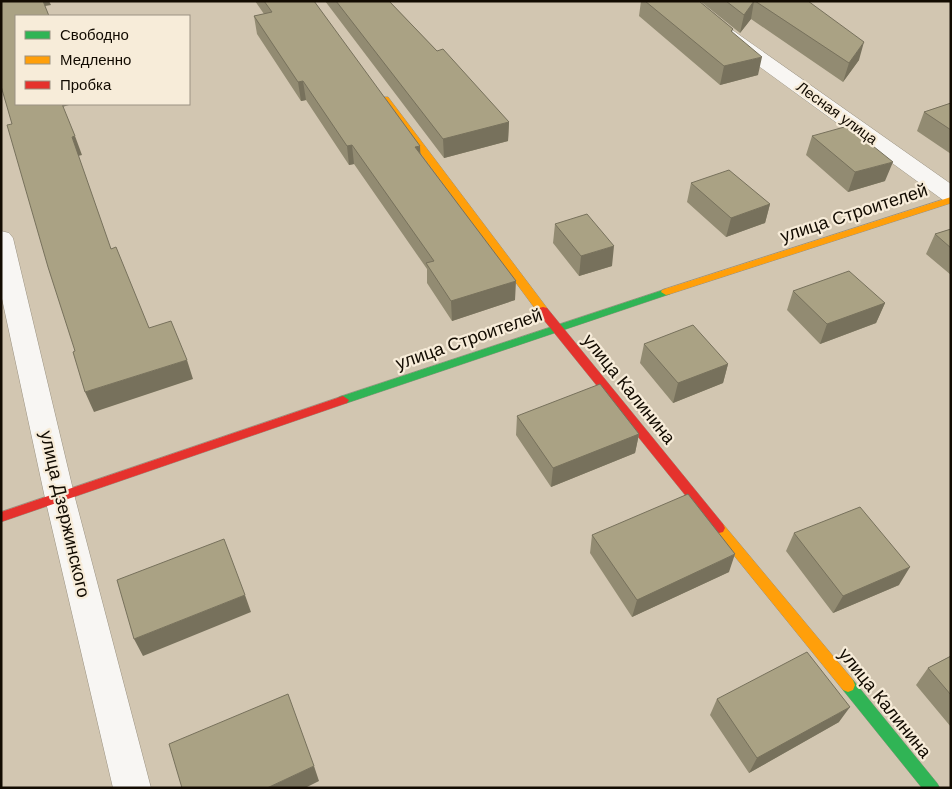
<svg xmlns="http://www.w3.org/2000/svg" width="952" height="789" font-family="'DM Sans',sans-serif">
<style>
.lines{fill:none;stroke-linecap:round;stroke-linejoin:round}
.street-casing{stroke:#9a9282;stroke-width:1}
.fast-casing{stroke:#9a9282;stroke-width:1}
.slow-casing{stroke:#9a9282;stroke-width:1}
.jam-casing{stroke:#9a9282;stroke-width:1}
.street{fill:#f8f6f3;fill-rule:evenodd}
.fast{fill:#30b455;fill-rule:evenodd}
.slow{fill:#ff9f0a;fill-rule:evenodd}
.jam{fill:#e5322d;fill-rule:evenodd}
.wall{fill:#928b72}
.shaded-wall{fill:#77715c}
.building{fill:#aaa284;stroke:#77715c}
.labels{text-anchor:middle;stroke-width:4.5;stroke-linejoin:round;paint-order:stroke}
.far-street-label{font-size:15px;fill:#120b01;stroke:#f7ecd9}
.street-label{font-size:18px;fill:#120b01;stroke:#f7ecd9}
</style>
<rect width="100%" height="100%" fill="#d2c6b1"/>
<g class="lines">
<!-- street casing -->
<g class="street-casing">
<path id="street" d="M 677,1 L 697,1 L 728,27 L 951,184 L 951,202 L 943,200 L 716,35 Z
M 1,231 L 9,233 L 13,238 L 75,498 L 151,788 L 113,788 L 45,498 L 1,294 Z"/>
</g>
<!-- fast casing -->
<g class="fast-casing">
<path id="fast" d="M 666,289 L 670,290 L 671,292 L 670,294 L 347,403 L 339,403 L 337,400 L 339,397 Z
M 848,678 L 853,680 L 937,783 L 940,788 L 922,788 L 843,690 L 841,685 L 843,680 Z"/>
</g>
<!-- slow casing -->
<g class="slow-casing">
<path id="slow" d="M 382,97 L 388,97 L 547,308 L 548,311 L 547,314 L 539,314 L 382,101 Z
M 951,197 L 951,203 L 670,294 L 666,295 L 661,292 L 662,290 Z
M 719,523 L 723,524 L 853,680 L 855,685 L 853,690 L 848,692 L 843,690 L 715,532 L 713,528 L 715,524 Z"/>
</g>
<!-- jam casing -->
<g class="jam-casing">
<path id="jam" d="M 543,307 L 547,308 L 723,524 L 725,528 L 723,532 L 719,533 L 715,532 L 539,314 L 538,311 L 539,308 Z
M 343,396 L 349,400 L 347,403 L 1,522 L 1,512 Z"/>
</g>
<!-- street -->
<use href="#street" class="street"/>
<!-- fast -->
<use href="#fast" class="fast"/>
<!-- slow -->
<use href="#slow" class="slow"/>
<!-- jam -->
<use href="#jam" class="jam"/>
</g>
<!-- wall -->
<path class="wall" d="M 255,1 L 314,1 L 420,154 L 515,300 L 452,321 L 427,283 L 427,269 L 354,164 L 349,165 L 306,100 L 301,101 L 257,34 L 254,16 L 264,14 Z
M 325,1 L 389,1 L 437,51 L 509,122 L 508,141 L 444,158 Z
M 641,1 L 699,1 L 733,29 L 732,32 L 758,75 L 720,85 L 639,16 Z
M 700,1 L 808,1 L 859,60 L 843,82 L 751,19 L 740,33 Z
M 951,103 L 951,154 L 917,131 L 924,112 Z
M 812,136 L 885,181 L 848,192 L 806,155 Z
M 691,183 L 770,204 L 765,223 L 726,237 L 687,202 Z
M 555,224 L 612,266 L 579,276 L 553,243 Z
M 951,229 L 951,275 L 926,254 L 935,234 Z
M 793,291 L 885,303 L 876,323 L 820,344 L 787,310 Z
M 644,344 L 728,364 L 723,383 L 673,403 L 640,363 Z
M 517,416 L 639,434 L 635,453 L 551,487 L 516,435 Z
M 794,533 L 899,585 L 833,613 L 786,551 Z
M 592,535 L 729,572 L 632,617 L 590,553 Z
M 951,656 L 951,727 L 916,685 L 928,668 Z
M 717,699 L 839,722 L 749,773 L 710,715 Z"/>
<!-- shaded-wall -->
<path class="shaded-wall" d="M 43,1 L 49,1 L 51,5 L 45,6 Z
M 754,1 L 751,19 L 740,33 L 744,15 Z
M 864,42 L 859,60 L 843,82 L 849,63 Z
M 762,57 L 758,75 L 720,85 L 724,66 Z
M 303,81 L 306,100 L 301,101 L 298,82 Z
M 61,104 L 69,104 L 69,105 L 62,107 Z
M 509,122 L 508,141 L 444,158 L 443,139 Z
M 75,136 L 82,155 L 78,156 L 72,137 Z
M 352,145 L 354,164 L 349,165 L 347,146 Z
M 420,146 L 421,165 L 415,147 Z
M 893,162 L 885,181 L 848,192 L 855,172 Z
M 770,204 L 765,223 L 726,237 L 731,218 Z
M 614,246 L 612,266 L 579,276 L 581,256 Z
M 516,281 L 515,300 L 452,321 L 451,301 Z
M 885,303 L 876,323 L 820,344 L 827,324 Z
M 187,360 L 193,379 L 94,412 L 85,392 Z
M 728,364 L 723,383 L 673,403 L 678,383 Z
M 639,434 L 635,453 L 551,487 L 553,468 Z
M 735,554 L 729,572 L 632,617 L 637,600 Z
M 910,567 L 899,585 L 833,613 L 843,596 Z
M 245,595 L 251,612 L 143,656 L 134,639 Z
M 850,707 L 839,722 L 749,773 L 757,758 Z
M 314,766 L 319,781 L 305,788 L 267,788 Z"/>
<!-- building -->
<path class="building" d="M 1,1 L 43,1 L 49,16 L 16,16 L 16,104 L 62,104 L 75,136 L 72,137 L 111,249 L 116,247 L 149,328 L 171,321 L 187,360 L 85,392 L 73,352 L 75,351 L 48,267 L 7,125 L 12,124 L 1,86 Z
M 264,1 L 314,1 L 420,146 L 415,147 L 516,281 L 451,301 L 426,263 L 434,261 L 352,145 L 347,146 L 303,81 L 298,82 L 254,16 L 272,12 Z
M 336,1 L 389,1 L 437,51 L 443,49 L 509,122 L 443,139 Z
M 645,1 L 699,1 L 733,29 L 731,31 L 762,57 L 724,66 Z
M 726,1 L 754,1 L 744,15 Z
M 755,1 L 808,1 L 864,42 L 849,63 Z
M 951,103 L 951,130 L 924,112 Z
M 848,126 L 893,162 L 855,172 L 812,136 Z
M 729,170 L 770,204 L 731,218 L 691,183 Z
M 587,214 L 614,246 L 581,256 L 555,224 Z
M 951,229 L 951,248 L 935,234 Z
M 849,271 L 885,303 L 827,324 L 793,291 Z
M 693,325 L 728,364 L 678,383 L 644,344 Z
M 600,384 L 639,434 L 553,468 L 517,416 Z
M 688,494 L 735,554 L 637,600 L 592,535 Z
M 860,507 L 910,567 L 843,596 L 794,533 Z
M 224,539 L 245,595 L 134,639 L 117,580 Z
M 807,652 L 850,707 L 757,758 L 717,699 Z
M 951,656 L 951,695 L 928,668 Z
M 288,694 L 314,766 L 267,788 L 182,788 L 169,744 Z"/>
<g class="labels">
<!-- far-street labels -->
<g class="far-street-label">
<text transform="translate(837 113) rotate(36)" y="5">Лесная улица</text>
</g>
<!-- street labels -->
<g class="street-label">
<text transform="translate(854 213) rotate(-18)" y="6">улица Строителей</text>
<text transform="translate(469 339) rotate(-19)" y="6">улица Строителей</text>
<text transform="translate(629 389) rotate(51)" y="6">улица Калинина</text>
<text transform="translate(65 514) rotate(77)" y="6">улица Дзержинского</text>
<text transform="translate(885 703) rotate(51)" y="6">улица Калинина</text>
</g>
</g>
<!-- border -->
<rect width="952" height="789" fill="none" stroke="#120b01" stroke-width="5"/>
<!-- legend -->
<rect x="15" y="15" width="175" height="90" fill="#f7ecd9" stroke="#9b9283"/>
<rect x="25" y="31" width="25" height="8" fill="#30b455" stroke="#9b9283"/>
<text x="60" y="40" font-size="15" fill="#120b01">Свободно</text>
<rect x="25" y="56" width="25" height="8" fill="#ff9f0a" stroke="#9b9283"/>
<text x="60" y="65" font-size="15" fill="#120b01">Медленно</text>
<rect x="25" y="81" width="25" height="8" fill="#e5322d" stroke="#9b9283"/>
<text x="60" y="90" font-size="15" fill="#120b01">Пробка</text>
</svg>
